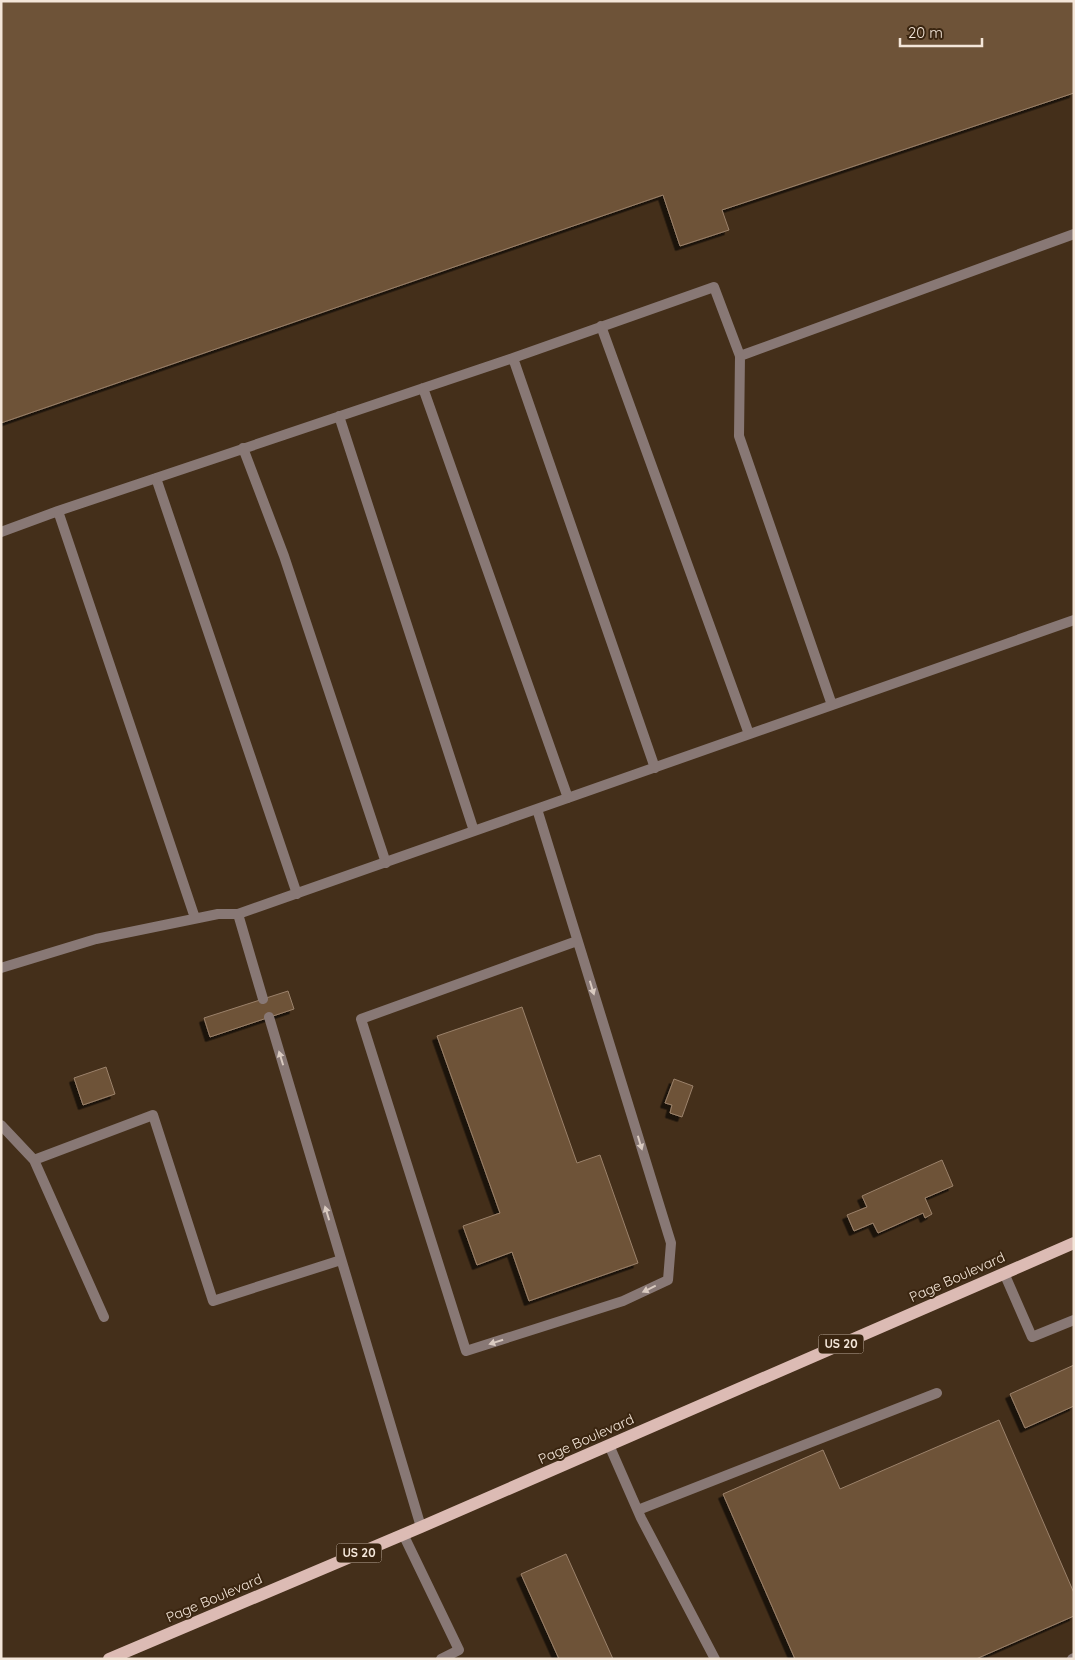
<svg xmlns="http://www.w3.org/2000/svg" width="1075" height="1660" font-family="Quicksand,sans-serif">
<style>
.building{fill:#6e5237;stroke:#9b826b;filter:url(#shadow)}
.lines{fill:none;stroke-linecap:round;stroke-linejoin:round}
.lane{stroke:#887875;stroke-width:10}
.primary{stroke:#dcbbb4;stroke-width:12}
.oneway{fill:#d9cac0}
.labels{text-anchor:middle;stroke-width:4;stroke-linejoin:round;paint-order:stroke}
.shield{fill:#3a2510;stroke:#bcac9d;stroke-width:1}
.shield-label{font-size:12px;font-weight:bold;fill:#f4e6d9}
.street-label{font-size:14px;fill:#f4e6d9;stroke:#3a2510}
</style>
<defs>
<filter id="shadow"><feDropShadow dx="-4.5" dy="4.5" stdDeviation="0" flood-color="#0009"/></filter>
</defs>
<rect width="100%" height="100%" fill="#442f1a"/>
<!-- building -->
<path class="building" d="M 1,1 L 1074,1 L 1074,93 L 722,210 L 729,230 L 680,246 L 663,195 L 1,423 Z
M 288,991 L 294,1009 L 210,1037 L 204,1018 Z
M 522,1007 L 577,1163 L 600,1155 L 638,1263 L 529,1301 L 512,1252 L 477,1265 L 463,1226 L 500,1213 L 437,1036 Z
M 106,1067 L 115,1094 L 83,1105 L 74,1078 Z
M 674,1079 L 693,1086 L 682,1117 L 670,1113 L 672,1105 L 665,1103 Z
M 942,1160 L 953,1186 L 925,1198 L 932,1214 L 925,1218 L 923,1213 L 878,1233 L 873,1223 L 854,1231 L 847,1215 L 867,1207 L 862,1196 Z
M 1074,1365 L 1074,1406 L 1025,1428 L 1010,1394 Z
M 999,1420 L 1074,1593 L 1074,1616 L 976,1659 L 795,1659 L 723,1494 L 823,1450 L 840,1489 Z
M 566,1554 L 613,1659 L 559,1659 L 521,1574 Z"/>
<g class="lines">
<!-- lane -->
<path class="lane" d="M 601,326 L 749,734
M 740,356 L 739,436 L 832,705
M 513,358 L 655,768
M 423,388 L 568,798
M 339,416 L 474,831
M 243,448 L 284,556 L 386,863
M 156,478 L 297,894
M 1,532 L 58,511
M 537,809 L 671,1243 L 668,1280 L 623,1301 L 466,1351 L 361,1019 L 577,941
M 238,914 L 1074,620
M 195,918 L 58,511 L 513,358 L 714,287 L 740,356 L 1074,234
M 1,968 L 96,939 L 218,914 L 238,914 L 263,999
M 269,1017 L 421,1527
M 1,1125 L 34,1160 L 104,1317
M 34,1160 L 153,1115 L 213,1301 L 341,1260
M 1004,1273 L 1032,1337 L 1074,1320
M 609,1445 L 641,1518 L 715,1659
M 638,1510 L 937,1393
M 403,1534 L 459,1650 L 441,1659
M 1072,1659 L 1074,1658"/>
<!-- primary -->
<path class="primary" d="M 109,1659 L 421,1527 L 1074,1243"/>
</g>
<!-- one-way arrows -->
<defs><path id="oneway-solid" d="M-6-.8H1V-3.2L6.5 0L1 3.2V.8H-6Z" transform="scale(1.25)"/></defs>
<g class="oneway">
<use href="#oneway-solid" transform="translate(592 988) rotate(73)"/>
<use href="#oneway-solid" transform="translate(281 1058) rotate(-107)"/>
<use href="#oneway-solid" transform="translate(640 1143) rotate(73)"/>
<use href="#oneway-solid" transform="translate(327 1213) rotate(-107)"/>
<use href="#oneway-solid" transform="translate(649 1289) rotate(154)"/>
<use href="#oneway-solid" transform="translate(496 1342) rotate(162)"/>
</g>
<g class="labels">
<!-- shield labels -->
<g class="shield">
<rect x="818.5" y="1334.5" width="45" height="19" rx="4"/>
<rect x="336.5" y="1543.5" width="45" height="19" rx="4"/>
</g>
<g class="shield-label">
<text x="841" y="1348">US 20</text>
<text x="359" y="1557">US 20</text>
</g>
<!-- street labels -->
<g class="street-label">
<text transform="translate(957 1277) rotate(-24)" y="5">Page Boulevard</text>
<text transform="translate(586 1439) rotate(-24)" y="5">Page Boulevard</text>
<text transform="translate(214 1598) rotate(-23)" y="5">Page Boulevard</text>
</g>
</g>
<!-- border -->
<rect width="1075" height="1660" fill="none" stroke="#f4e6d9" stroke-width="5"/>
<!-- scale -->
<path d="M900 38v8h82v-8" fill="none" stroke="#f4e6d9" stroke-width="2.5"/>
<text x="908" y="38" font-size="15" fill="#f4e6d9" stroke="#3a2510" stroke-width="4" paint-order="stroke">20 m</text>
</svg>
